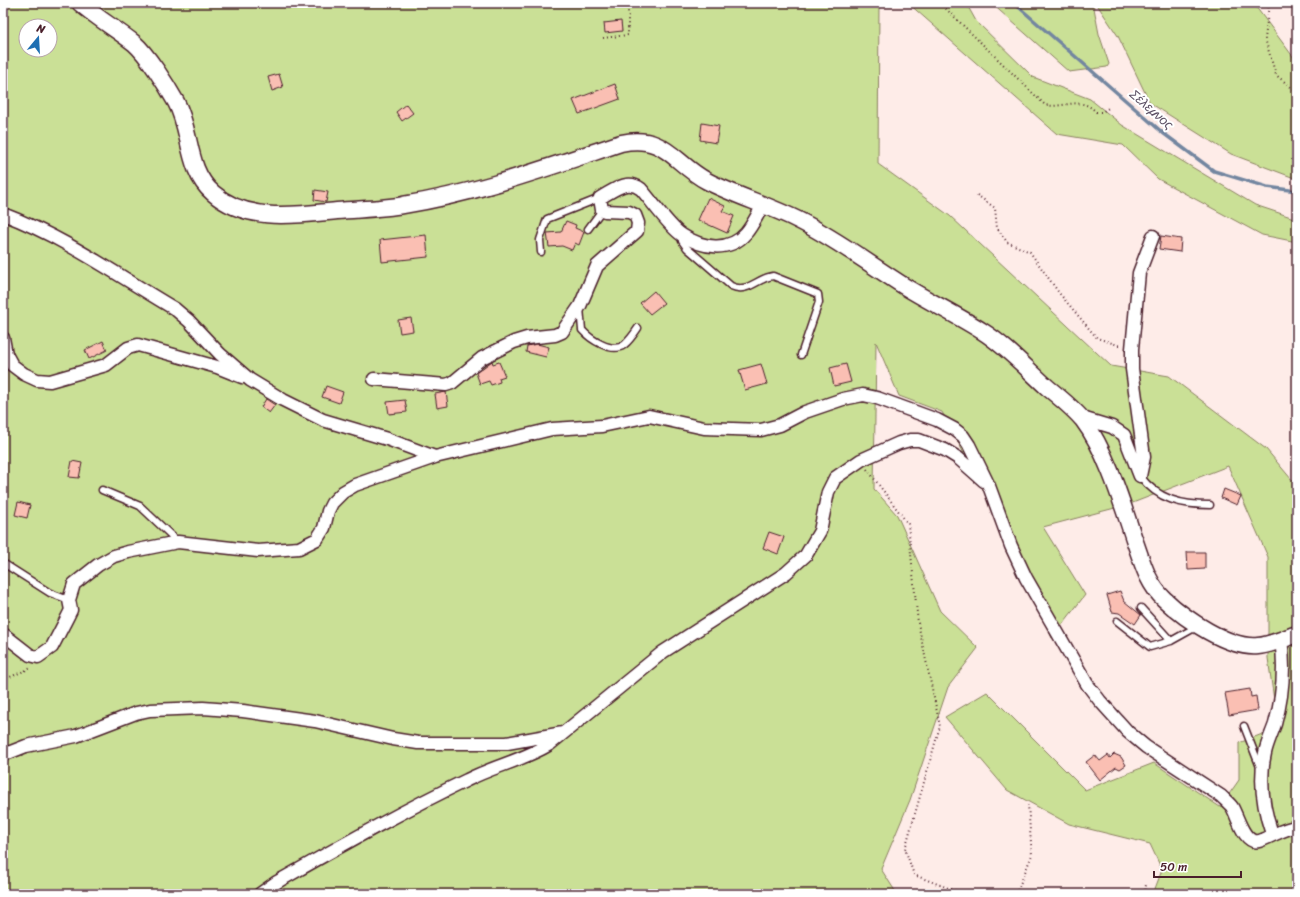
<svg xmlns="http://www.w3.org/2000/svg" width="1300" height="897" font-family="Sriracha,sans-serif">
<style>
.green{fill:#cae096;stroke:#8a8060;fill-rule:evenodd}
.lines{fill:none;stroke-linecap:round;stroke-linejoin:round}
.stream{stroke:#7386a0;stroke-width:3.5}
.building{fill:#fabfb3;stroke:#4a1f2b}
.lane-casing{stroke:#4a1f2b;stroke-width:9}
.street-casing{stroke:#4a1f2b;stroke-width:15}
.secondary-casing{stroke:#4a1f2b;stroke-width:19}
.path{stroke:#4a1f2b;stroke-width:2;stroke-dasharray:1 3;stroke-linecap:butt}
.lane{stroke:#fff;stroke-width:6}
.street{stroke:#fff;stroke-width:12}
.secondary{stroke:#fff;stroke-width:16}
.labels{text-anchor:middle;stroke-width:4;stroke-linejoin:round;paint-order:stroke}
.water-label{font-size:13px;font-style:italic;fill:#5e5266;stroke:#fff}
</style>
<rect width="100%" height="100%" fill="#feece8"/>
<filter id="ink" filterUnits="userSpaceOnUse"><feTurbulence type="fractalNoise" baseFrequency=".025" numOctaves="2"/><feDisplacementMap in="SourceGraphic" scale="8" xChannelSelector="R" yChannelSelector="G"/><feConvolveMatrix kernelMatrix="1 2 1 2 8 2 1 2 1" color-interpolation-filters="sRGB"/></filter>
<g filter="url(#ink)">
<!-- green -->
<path class="green" d="M 3,3 L 879,3 L 878,164 L 950,216 L 1111,366 L 1169,376 L 1266,449 L 1297,486 L 1297,894 L 1153,894 L 1162,870 L 1150,844 L 1069,824 L 1007,790 L 945,717 L 987,692 L 1085,790 L 1154,763 L 1220,807 L 1239,780 L 1239,743 L 1278,728 L 1268,658 L 1268,557 L 1228,466 L 1130,504 L 1043,527 L 1085,595 L 1052,638 L 985,493 L 942,412 L 899,396 L 876,342 L 874,489 L 897,515 L 940,611 L 978,648 L 948,687 L 910,800 L 881,869 L 897,894 L 3,894 ZM 26,26 L 50,26 L 50,50 L 26,50 Z
M 908,3 L 966,3 L 976,21 L 1033,77 L 1090,99 L 1122,125 L 1255,205 L 1297,219 L 1297,242 L 1262,235 L 1158,179 L 1123,145 L 1057,134 Z
M 991,3 L 1093,3 L 1099,34 L 1109,64 L 1107,67 L 1069,72 Z
M 1096,3 L 1253,3 L 1297,62 L 1297,179 L 1231,154 L 1150,103 L 1118,36 Z"/>
<g class="lines">
<!-- stream -->
<path class="stream" d="M 1014,3 L 1163,133 L 1214,171 L 1267,187 L 1297,191"/>
</g>
<!-- building -->
<path class="building" d="M 621,21 L 622,31 L 605,33 L 604,23 Z
M 279,74 L 283,87 L 272,91 L 268,77 Z
M 615,84 L 620,99 L 579,114 L 573,100 Z
M 406,104 L 413,113 L 402,121 L 396,112 Z
M 702,123 L 719,126 L 716,143 L 700,140 Z
M 315,190 L 328,192 L 326,202 L 314,200 Z
M 708,198 L 725,206 L 722,211 L 734,216 L 727,233 L 698,220 Z
M 566,221 L 576,225 L 575,228 L 584,232 L 579,245 L 575,243 L 572,250 L 562,246 L 549,247 L 547,233 L 561,232 Z
M 426,235 L 428,257 L 382,262 L 380,240 Z
M 1161,236 L 1181,239 L 1180,252 L 1159,249 Z
M 654,291 L 664,303 L 650,314 L 640,303 Z
M 411,318 L 413,331 L 400,333 L 398,320 Z
M 103,341 L 107,350 L 89,359 L 85,350 Z
M 537,344 L 549,347 L 546,357 L 526,352 L 527,346 Z
M 492,361 L 493,364 L 499,362 L 505,376 L 499,378 L 500,382 L 491,385 L 489,381 L 480,384 L 476,373 Z
M 761,364 L 767,384 L 745,390 L 739,370 Z
M 846,364 L 851,382 L 834,386 L 830,368 Z
M 326,386 L 343,392 L 339,403 L 322,397 Z
M 446,392 L 448,406 L 437,408 L 435,394 Z
M 266,399 L 275,405 L 269,413 L 261,407 Z
M 405,400 L 407,412 L 389,414 L 387,402 Z
M 72,461 L 82,463 L 79,478 L 69,477 Z
M 1224,489 L 1241,496 L 1237,505 L 1221,498 Z
M 18,502 L 30,505 L 27,518 L 15,515 Z
M 769,532 L 784,537 L 778,554 L 763,548 Z
M 1187,552 L 1205,552 L 1205,569 L 1188,570 Z
M 1120,591 L 1124,601 L 1141,615 L 1135,624 L 1119,613 L 1112,612 L 1107,595 Z
M 1250,689 L 1251,697 L 1256,696 L 1258,710 L 1229,715 L 1225,693 Z
M 1114,754 L 1121,757 L 1126,765 L 1120,769 L 1116,767 L 1100,780 L 1086,762 L 1095,755 L 1100,761 L 1108,755 L 1110,758 Z"/>
<g class="lines">
<!-- lane casing -->
<g class="lane-casing">
<path id="lane" d="M 588,229 L 602,210
M 681,235 L 682,241 L 687,248 L 731,286 C 748,294 757,278 773,276 L 818,294 L 819,302 L 801,355
M 541,252 L 540,240 L 547,219 L 600,198
M 580,308 L 582,330 C 590,339 612,354 624,345 C 629,341 634,334 638,328
M 1140,476 C 1158,500 1182,505 1210,505
M 102,490 L 140,506 L 177,541
M 3,563 L 50,593 L 69,600
M 1141,608 L 1171,641
M 1117,621 L 1150,647 L 1171,641 L 1198,626
M 1244,726 L 1260,767"/>
</g>
<!-- street casing -->
<g class="street-casing">
<path id="street" d="M 3,214 C 64,237 119,276 175,309 L 189,321 L 220,354 L 250,380 L 283,400 L 323,420 L 387,439 L 435,457 L 552,429 L 602,426 L 649,416 L 704,428 L 761,430 L 780,425 L 805,412 L 843,399 L 863,395 L 877,398 L 937,420 L 954,429 L 963,436 L 969,445 L 989,486 L 1011,546 L 1026,578 L 1087,684 L 1100,701 L 1128,732 L 1146,747 L 1221,796 C 1225,800 1229,803 1232,807 C 1238,817 1244,845 1259,841 C 1272,837 1283,828 1297,827
M 3,338 L 6,354 L 12,365 L 24,374 L 37,380 L 50,381 L 106,365 L 128,348 L 138,345 L 217,367 L 242,377
M 374,379 L 446,385 L 452,383 L 482,358 L 514,342 L 527,338 L 555,335 L 562,332 L 580,306 L 597,266 L 637,231 L 638,223 L 635,215 L 629,212 L 605,211 L 602,210 L 600,198 C 613,191 627,178 641,189 C 651,200 670,228 682,235 C 702,248 729,253 746,233 C 753,225 758,213 764,204
M 1082,418 L 1112,427 L 1124,435 L 1140,476
M 1140,476 L 1144,457 L 1132,369 L 1132,349 L 1139,273 L 1153,236
M 3,634 L 30,655 L 38,657 L 52,647 L 67,618 L 71,610 L 69,600 L 74,584 L 98,565 L 114,556 L 128,552 L 178,542 L 258,551 L 299,548 L 317,539 L 324,528 L 328,511 L 332,503 L 343,492 L 355,485 L 435,457
M 3,755 L 26,746 L 76,736 L 136,713 L 150,710 L 203,708 L 243,711 L 315,721 L 393,739 L 418,743 L 507,743 L 563,733
M 1272,834 C 1263,808 1259,780 1265,753 C 1267,743 1272,733 1275,724 C 1283,696 1285,668 1281,639
M 260,894 L 277,882 C 339,847 402,811 467,780 C 494,766 524,760 550,744 L 663,652 L 786,573 L 806,555 L 820,531 L 828,492 L 835,478 L 861,460 L 899,443 L 910,440 L 919,440 L 945,450 L 958,458 L 984,481"/>
</g>
<!-- secondary casing -->
<g class="secondary-casing">
<path id="secondary" d="M 80,3 C 97,18 116,29 134,43 C 147,54 167,86 176,102 C 192,131 186,170 213,193 C 247,223 296,215 337,211 C 359,209 382,209 403,205 C 478,193 549,167 621,143 C 666,134 673,163 707,181 C 736,196 768,205 798,220 C 835,238 869,264 904,286 C 930,302 957,315 982,331 C 1006,346 1026,368 1047,387 C 1059,397 1073,408 1083,420 C 1106,450 1122,503 1134,539 C 1142,561 1147,583 1164,599 C 1185,619 1229,649 1258,646 C 1271,645 1285,638 1297,634"/>
</g>
<!-- path -->
<path class="path" d="M 940,3 L 1045,105 C 1064,109 1080,95 1096,112 L 1102,112 L 1110,107
M 1269,3 L 1265,39 L 1276,75 L 1297,92
M 603,38 L 628,35 L 628,3
M 977,195 L 995,208 L 997,228 L 1007,242 L 1030,252 L 1059,293 L 1097,338 L 1121,346
M 867,469 L 908,524 L 918,623 L 940,726 L 905,849 L 914,875 L 964,894
M 3,680 L 31,668
M 1016,894 L 1032,855 L 1028,805
M 1144,894 L 1146,885"/>
<!-- lane -->
<use href="#lane" class="lane"/>
<!-- street -->
<use href="#street" class="street"/>
<!-- secondary -->
<use href="#secondary" class="secondary"/>
</g>
</g>
<g class="labels">
<!-- water labels -->
<g class="water-label">
<text transform="translate(1152 109) rotate(41)" y="5">Σέλεμνος</text>
</g>
</g>
<!-- margin -->
<rect width="1300" height="897" fill="none" stroke="#fff" stroke-width="16"/>
<rect x="8" y="8" width="1284" height="881" fill="none" stroke="#4a1f2b" stroke-width="1.5" filter="url(#ink)"/>
<!-- north arrow -->
<g transform="translate(38 38) rotate(18)"><circle r="19" fill="#ffffff" stroke="#b7a5aa"/>
<path d="M0-3L7 15L0 10L-7 15Z" fill="#1f6fb2"/>
<text y="-6" font-size="11" font-weight="bold" text-anchor="middle" fill="#4a1f2b">N</text>
</g>
<!-- scale -->
<path d="M1154 871v6h87v-6" fill="none" stroke="#4a1f2b" stroke-width="2"/>
<text x="1160" y="871" font-size="12" fill="#4a1f2b" stroke="#ffffff" stroke-width="3" paint-order="stroke">50 m</text>
</svg>
